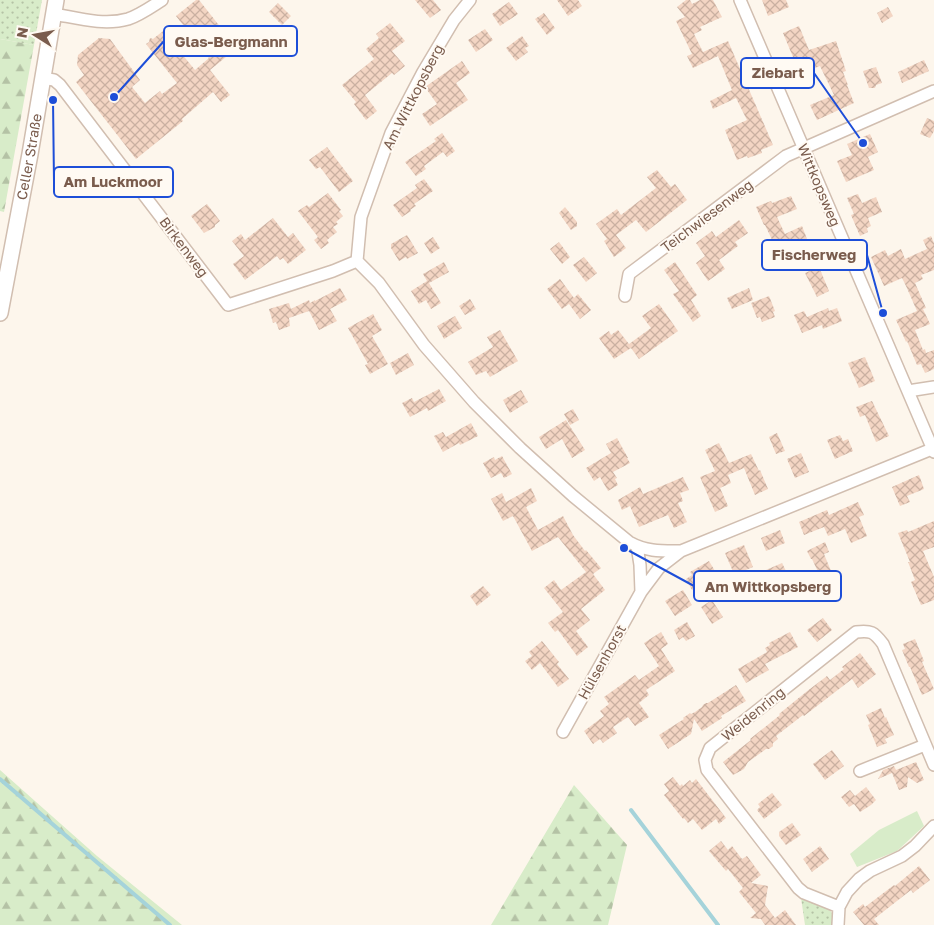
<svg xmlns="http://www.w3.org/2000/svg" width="934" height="925" font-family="'Golos Text',sans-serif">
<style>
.grass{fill:url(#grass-dots)}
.forest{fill:url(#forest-firs)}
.park{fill:#d8ecc9}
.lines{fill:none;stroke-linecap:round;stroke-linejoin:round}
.stream{stroke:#a5d3da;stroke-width:4}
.building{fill:url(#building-cross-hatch)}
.minor-casing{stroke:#d1beb0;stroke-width:14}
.tertiary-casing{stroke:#d1beb0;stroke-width:18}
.minor{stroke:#fff;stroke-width:11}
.tertiary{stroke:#fff;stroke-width:15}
.labels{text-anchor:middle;stroke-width:4;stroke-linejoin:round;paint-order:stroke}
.street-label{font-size:14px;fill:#7a5c4d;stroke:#fffaf3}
.leader{fill:none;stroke:#1d4ed8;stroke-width:2}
.callout-dot{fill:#1d4ed8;stroke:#fffaf3;stroke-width:2}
.callout{fill:#fffaf3;stroke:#1d4ed8;stroke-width:2}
.callout-label{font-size:15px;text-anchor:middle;font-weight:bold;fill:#7a5c4d}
</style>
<defs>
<pattern id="grass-dots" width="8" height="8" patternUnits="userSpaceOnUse" patternTransform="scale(1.25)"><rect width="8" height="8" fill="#d8ecc9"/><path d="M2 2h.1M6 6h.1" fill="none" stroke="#b4c2a5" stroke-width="1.8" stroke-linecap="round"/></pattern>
<pattern id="forest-firs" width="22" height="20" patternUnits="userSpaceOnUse" patternTransform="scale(1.25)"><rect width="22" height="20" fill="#d8ecc9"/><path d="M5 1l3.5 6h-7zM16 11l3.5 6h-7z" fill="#b4c2a5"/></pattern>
<pattern id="building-cross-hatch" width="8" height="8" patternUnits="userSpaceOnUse" patternTransform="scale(1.25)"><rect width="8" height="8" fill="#f3d5c3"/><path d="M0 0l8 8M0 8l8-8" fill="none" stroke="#cab0a1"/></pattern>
</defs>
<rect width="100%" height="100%" fill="#fdf6ec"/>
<!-- grass -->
<path class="grass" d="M 0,0 L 42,0 L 34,45 L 0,39 Z
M 801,898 L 828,908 C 833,913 834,918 834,925 L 805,925 Z"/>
<!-- forest -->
<path class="forest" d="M 0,39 L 34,45 L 4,212 L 0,211 Z
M 0,770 L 97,856 L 182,925 L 0,925 Z
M 574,785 L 627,845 L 608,925 L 491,925 Z"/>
<!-- park -->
<path class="park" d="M 917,811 L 924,826 L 897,851 L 857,867 L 850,854 L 879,830 Z"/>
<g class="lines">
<!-- stream -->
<path class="stream" d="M 0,779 L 170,925
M 631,810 L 718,925"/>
</g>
<!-- building -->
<path class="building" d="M 196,0 L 199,0 L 237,48 L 210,70 L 230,95 L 221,102 L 213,92 L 182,119 L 183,121 L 136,159 L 76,82 L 84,75 L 77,65 L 78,55 L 99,38 L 110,39 L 140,80 L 132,87 L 145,103 L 160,91 L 162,94 L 177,83 L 146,44 L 149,42 L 150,38 L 153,39 L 163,31 L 195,70 L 209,58 L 176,16 Z
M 415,0 L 433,0 L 441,10 L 430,18 Z
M 557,0 L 578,0 L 582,6 L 568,16 Z
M 686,0 L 690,0 L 692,4 L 700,0 L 713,0 L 722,17 L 700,27 L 702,30 L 694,34 L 703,52 L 728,41 L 773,145 L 761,150 L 762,153 L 748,158 L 747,156 L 737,160 L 725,130 L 747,120 L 736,98 L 713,109 L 710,101 L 732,90 L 718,56 L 693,68 L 687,56 L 692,54 L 676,21 L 685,17 L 677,7 Z
M 762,0 L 786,0 L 789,7 L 768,16 Z
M 509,2 L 518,14 L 500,26 L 492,14 Z
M 278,3 L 291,16 L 282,25 L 269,12 Z
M 888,7 L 893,16 L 882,23 L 877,13 Z
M 544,13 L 555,28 L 547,35 L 535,19 Z
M 390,23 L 405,41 L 392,51 L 405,66 L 394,75 L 392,73 L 365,95 L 377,111 L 366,120 L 354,104 L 356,102 L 342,85 L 374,59 L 366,49 L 379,38 L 376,34 Z
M 799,26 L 809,50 L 836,41 L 846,71 L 843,72 L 848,85 L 847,85 L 854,103 L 817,120 L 810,105 L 834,95 L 820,66 L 800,74 L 783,33 Z
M 485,29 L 493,40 L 476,52 L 468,40 Z
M 522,36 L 529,46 L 525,48 L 528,52 L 516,61 L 506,48 Z
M 924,60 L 929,71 L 902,83 L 898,72 Z
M 462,61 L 470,73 L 456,83 L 468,100 L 430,126 L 422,114 L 437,104 L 425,87 Z
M 876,67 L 882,83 L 876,85 L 875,88 L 869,88 L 863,71 Z
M 927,118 L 934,121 L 934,131 L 930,138 L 920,134 Z
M 442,133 L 455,151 L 447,157 L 443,152 L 424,166 L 426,169 L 416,176 L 405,162 L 436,141 L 434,139 Z
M 870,134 L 878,152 L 868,157 L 874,170 L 846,182 L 837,161 L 852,155 L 847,144 Z
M 327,147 L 353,181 L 339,192 L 320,167 L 316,169 L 309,160 Z
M 657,170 L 671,187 L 675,184 L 687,200 L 646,232 L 636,220 L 616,235 L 626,248 L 614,257 L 604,241 L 607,239 L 596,224 L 617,209 L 621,215 L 656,188 L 647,177 Z
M 424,179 L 433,191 L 414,204 L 416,206 L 410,210 L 411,211 L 402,217 L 393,205 L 417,188 L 415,185 Z
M 328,193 L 341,210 L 339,211 L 343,216 L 336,222 L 338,224 L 333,227 L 337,232 L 327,240 L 329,243 L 321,249 L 314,240 L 318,237 L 298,211 L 307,205 L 309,207 Z
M 858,194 L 862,203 L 876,197 L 882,212 L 868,218 L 871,226 L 867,228 L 868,232 L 860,236 L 851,215 L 854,214 L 847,198 Z
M 791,196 L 797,209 L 777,217 L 785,234 L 802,226 L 807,239 L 790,246 L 786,239 L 774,244 L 765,225 L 764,225 L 756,207 L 771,201 L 772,203 Z
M 207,204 L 220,221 L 215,225 L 215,227 L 204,233 L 191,216 Z
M 565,207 L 577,222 L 577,226 L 571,230 L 559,213 Z
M 273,218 L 288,237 L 293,233 L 306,250 L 288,264 L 283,258 L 280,260 L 277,256 L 245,280 L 233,264 L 244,256 L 232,241 L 241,234 L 245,240 Z
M 739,220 L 748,233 L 735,242 L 738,246 L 719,260 L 725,269 L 708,281 L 696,263 L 705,256 L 696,243 L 712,231 L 716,237 Z
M 407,235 L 418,253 L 407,259 L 406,257 L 399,261 L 391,248 L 391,244 Z
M 931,236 L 934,243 L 934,270 L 921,275 L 923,279 L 915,283 L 926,308 L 923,309 L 930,324 L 915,330 L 923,350 L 925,349 L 926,353 L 934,350 L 934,369 L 925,373 L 921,364 L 917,365 L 907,341 L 906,342 L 903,335 L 896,320 L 917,311 L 906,286 L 902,278 L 884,286 L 871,257 L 885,250 L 888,256 L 901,249 L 905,259 L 927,249 L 923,240 Z
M 433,237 L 440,248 L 431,254 L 424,243 Z
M 559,242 L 570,257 L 562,264 L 550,249 Z
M 584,257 L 597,273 L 586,282 L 573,265 Z
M 444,262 L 449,272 L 429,283 L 441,303 L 431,309 L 426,300 L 419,304 L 411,291 L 427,281 L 423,274 Z
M 675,262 L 697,295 L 691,300 L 701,316 L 693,322 L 673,294 L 679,291 L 664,270 Z
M 819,267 L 829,291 L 817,297 L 805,273 Z
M 560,279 L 574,298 L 578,294 L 591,310 L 580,319 L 569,304 L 562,309 L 547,289 Z
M 340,288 L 347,300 L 330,309 L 337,321 L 319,330 L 309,311 L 289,318 L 290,326 L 279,330 L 276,322 L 273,323 L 269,309 L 289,303 L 291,309 L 309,300 L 310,303 L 315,300 L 315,301 Z
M 749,288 L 753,300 L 732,309 L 727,298 Z
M 769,296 L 775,311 L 773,312 L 775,317 L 762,322 L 760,317 L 757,318 L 751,303 Z
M 470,299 L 476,309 L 465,315 L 459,306 Z
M 659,304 L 678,331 L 639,359 L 631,348 L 614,359 L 599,338 L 609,331 L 611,335 L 618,330 L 629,344 L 651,328 L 642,316 Z
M 828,308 L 829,311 L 837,308 L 842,321 L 823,329 L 822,325 L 802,333 L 794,315 L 804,311 L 807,317 Z
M 373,314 L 382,330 L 372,336 L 388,364 L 370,374 L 365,365 L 368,364 L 348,328 Z
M 455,316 L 462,328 L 444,339 L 437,326 Z
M 500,330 L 518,361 L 490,377 L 486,371 L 476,375 L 468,362 L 493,347 L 487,337 Z
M 408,353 L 414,365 L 396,375 L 390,363 Z
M 865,357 L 875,381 L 859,388 L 848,363 Z
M 439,389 L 446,401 L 428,411 L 427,408 L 410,417 L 402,403 L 412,398 L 414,402 Z
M 521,390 L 528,402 L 510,413 L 503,400 Z
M 872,401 L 889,436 L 876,442 L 865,415 L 860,417 L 856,407 Z
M 573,409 L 579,420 L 570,425 L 564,414 Z
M 566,420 L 585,450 L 572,458 L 562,439 L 546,449 L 539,437 Z
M 471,423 L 478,436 L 460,445 L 459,443 L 443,452 L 434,436 L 443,432 L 446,437 Z
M 777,433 L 785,451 L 776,454 L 769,437 Z
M 840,435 L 843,441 L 848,439 L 853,451 L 835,459 L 827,440 Z
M 617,438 L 628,458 L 627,458 L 630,463 L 613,472 L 617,478 L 615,479 L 618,485 L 608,491 L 600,477 L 594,481 L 586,468 L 611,453 L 606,444 Z
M 719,443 L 729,463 L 751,454 L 759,471 L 760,470 L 768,489 L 755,495 L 744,468 L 728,475 L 731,483 L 720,488 L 728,506 L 715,512 L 700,477 L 715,471 L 705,450 Z
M 801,453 L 809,472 L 795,478 L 787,459 Z
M 502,456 L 512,474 L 504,478 L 501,473 L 491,478 L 483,463 L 494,457 L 495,460 Z
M 919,475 L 924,489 L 907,496 L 910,502 L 900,506 L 892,487 Z
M 683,477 L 689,490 L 680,493 L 683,501 L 678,503 L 687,522 L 674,528 L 668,515 L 639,527 L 630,506 L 622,510 L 618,500 L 640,487 L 643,494 Z
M 531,488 L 537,501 L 526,507 L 538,530 L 563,516 L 573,535 L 585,551 L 586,550 L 601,568 L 593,574 L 605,590 L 581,609 L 590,620 L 576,631 L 588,647 L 577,656 L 558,630 L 555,632 L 548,623 L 563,612 L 544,588 L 554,580 L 561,590 L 586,572 L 558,537 L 532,551 L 513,516 L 503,521 L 491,499 L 502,493 L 506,502 Z
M 858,502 L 864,515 L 859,517 L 867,536 L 851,543 L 845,529 L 828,536 L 824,527 L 804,535 L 799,522 L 827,510 L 829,515 Z
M 934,521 L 934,547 L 923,551 L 934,577 L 934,600 L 921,605 L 911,582 L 915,580 L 908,562 L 910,562 L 898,533 L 907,530 L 908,532 Z
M 780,530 L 785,543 L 766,551 L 761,538 Z
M 825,542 L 829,552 L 824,554 L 831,571 L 820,576 L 812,559 L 811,559 L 807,551 Z
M 744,545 L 753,567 L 741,572 L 752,590 L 743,595 L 725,553 Z
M 709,561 L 718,576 L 692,590 L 686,579 L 692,575 L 690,572 Z
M 782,563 L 786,571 L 781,574 L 792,596 L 784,599 L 773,578 L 770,579 L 766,570 Z
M 483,586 L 491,595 L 477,606 L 470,596 Z
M 683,590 L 692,605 L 675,616 L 665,601 Z
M 712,600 L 723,617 L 712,624 L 701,607 Z
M 823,618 L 832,630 L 817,642 L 807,630 Z
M 687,622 L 695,636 L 686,641 L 683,637 L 679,640 L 674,630 Z
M 661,632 L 668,644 L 661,649 L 675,671 L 646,690 L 649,695 L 639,703 L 649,717 L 635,726 L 628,717 L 613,727 L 617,733 L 603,743 L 600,739 L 593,744 L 584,731 L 604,716 L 600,711 L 609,704 L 604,697 L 635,675 L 639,680 L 659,666 L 644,643 Z
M 790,632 L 798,647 L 765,664 L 769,670 L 746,683 L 738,669 L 767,652 L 765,648 L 770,645 L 769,643 Z
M 915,639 L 924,661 L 922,662 L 934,689 L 922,695 L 910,667 L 909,667 L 902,650 L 905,649 L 903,644 Z
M 542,641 L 559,662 L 557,664 L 569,679 L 558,687 L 540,663 L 532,670 L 525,661 L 532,656 L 529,652 Z
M 860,653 L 876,674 L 858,688 L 852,679 L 804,716 L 803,715 L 776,736 L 778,739 L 773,743 L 773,746 L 769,749 L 766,749 L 748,762 L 744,769 L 733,775 L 723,762 L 751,740 L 750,739 L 780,715 L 779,714 L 806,692 L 827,676 L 830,680 L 844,669 L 842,667 Z
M 736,685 L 746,701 L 721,716 L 722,718 L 702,731 L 694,719 L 691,734 L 668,749 L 659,735 L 684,719 L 683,718 L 690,713 L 691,714 L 695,712 L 702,707 L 703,705 L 706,703 L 708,703 Z
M 881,708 L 885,718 L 886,717 L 894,735 L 885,739 L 887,743 L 877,747 L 868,725 L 870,724 L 866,715 Z
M 832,750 L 844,766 L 825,780 L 813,764 Z
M 916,762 L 924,780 L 917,783 L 908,777 L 907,787 L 899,790 L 892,773 L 878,779 L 883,770 L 894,766 L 896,770 Z
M 673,777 L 680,786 L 682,784 L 683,786 L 690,780 L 692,783 L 696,779 L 726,818 L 719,824 L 716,819 L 702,830 L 693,819 L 688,823 L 684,818 L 683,819 L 664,795 L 669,791 L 664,784 Z
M 866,787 L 876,800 L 871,805 L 860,812 L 854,804 L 849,807 L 841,797 L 850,790 L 855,796 Z
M 772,793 L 782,805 L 764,819 L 757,810 L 760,807 L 758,804 Z
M 792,823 L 801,835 L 786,845 L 779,836 L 779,832 Z
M 721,841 L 728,850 L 732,846 L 742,859 L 747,856 L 761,875 L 751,883 L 768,886 L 765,905 L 775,918 L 785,910 L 796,925 L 765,925 L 761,919 L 750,918 L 756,913 L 739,892 L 743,888 L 728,869 L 726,871 L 709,851 Z
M 820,846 L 829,859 L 812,872 L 803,859 Z
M 919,866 L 930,880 L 913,893 L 911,890 L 874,919 L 879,925 L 864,925 L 853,912 L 863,904 L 865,907 L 894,885 L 895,886 Z"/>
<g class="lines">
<!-- minor casing -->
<g class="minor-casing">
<path id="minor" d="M 470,0 L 454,20 L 423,72 L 391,133 L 361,217 L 357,261 L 379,283 L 424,345 L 474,402 L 520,448 L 573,496 L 629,542 C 647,552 662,551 681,551 L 932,449
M 740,0 L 934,452
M 54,14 C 77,18 104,26 128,19 C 140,15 151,7 162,0
M 42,78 L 54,80 L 60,85 L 228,305 L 333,271 L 357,261
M 625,296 L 629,274 L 786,156 L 934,91
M 908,391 L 934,387
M 637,546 L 640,565 L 641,592 L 659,568 L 681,551
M 563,732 L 641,592
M 860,771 L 925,745
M 839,907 L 804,893 L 798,888 L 707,770 L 705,760 L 710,748 L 856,632 C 871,630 874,632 883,644 L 934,765
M 838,925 L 839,907 L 847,892 L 859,879 L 870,871 L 902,856 L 915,846 L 934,826"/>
</g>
<!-- tertiary casing -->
<g class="tertiary-casing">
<g id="tertiary">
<path id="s1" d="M 0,313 L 30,154 L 56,0"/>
</g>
</g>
<!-- minor -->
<use href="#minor" class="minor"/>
<!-- tertiary -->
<use href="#tertiary" class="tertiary"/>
</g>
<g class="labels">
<!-- street labels -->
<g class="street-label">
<text transform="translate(413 97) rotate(-63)" y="5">Am Wittkopsberg</text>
<text dy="5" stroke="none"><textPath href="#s1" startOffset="159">Celler Straße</textPath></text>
<text transform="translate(819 185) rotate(67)" y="5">Wittkopsweg</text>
<text transform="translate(707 216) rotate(-37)" y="5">Teichwiesenweg</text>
<text transform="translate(184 247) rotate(53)" y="5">Birkenweg</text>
<text transform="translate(602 662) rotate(-61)" y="5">Hülsenhorst</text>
<text transform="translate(753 714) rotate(-39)" y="5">Weidenring</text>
</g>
</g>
<!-- callouts -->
<path class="leader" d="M114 97L164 41M863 143L814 73M53 100L54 182M883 313L867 255M624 548L694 586"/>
<g class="callout-dot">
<circle cx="114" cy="97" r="5"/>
<circle cx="863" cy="143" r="5"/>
<circle cx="53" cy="100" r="5"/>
<circle cx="883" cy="313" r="5"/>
<circle cx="624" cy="548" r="5"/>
</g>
<g class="callout">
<rect x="164" y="26" width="133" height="30" rx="5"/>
<rect x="741" y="58" width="73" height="30" rx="5"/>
<rect x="54" y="167" width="119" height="30" rx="5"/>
<rect x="762" y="240" width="105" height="30" rx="5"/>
<rect x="694" y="571" width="147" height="30" rx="5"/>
</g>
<g class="callout-label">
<text x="231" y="47">Glas-Bergmann</text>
<text x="778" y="78">Ziebart</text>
<text x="113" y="187">Am Luckmoor</text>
<text x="814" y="260">Fischerweg</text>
<text x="768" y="592">Am Wittkopsberg</text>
</g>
<!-- north arrow -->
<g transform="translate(35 35) rotate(281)" stroke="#fffaf3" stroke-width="4" paint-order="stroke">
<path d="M0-4L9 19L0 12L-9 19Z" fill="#7a5c4d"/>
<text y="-8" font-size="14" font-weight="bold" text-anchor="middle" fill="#7a5c4d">N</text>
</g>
</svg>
